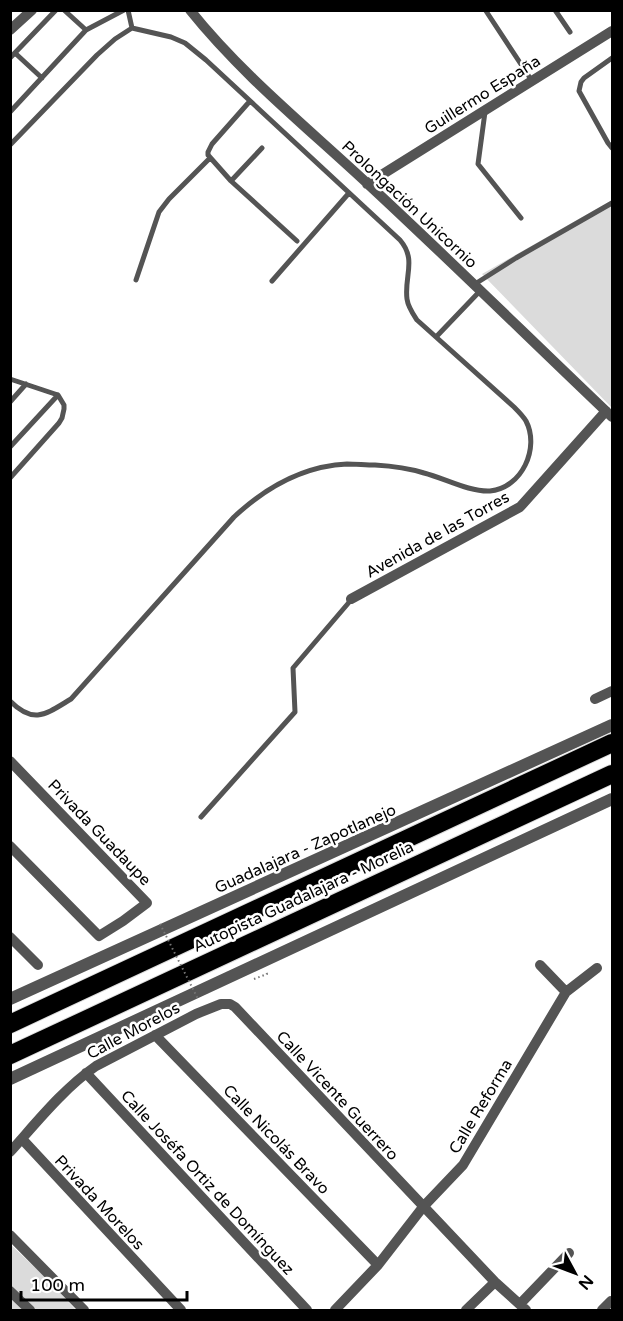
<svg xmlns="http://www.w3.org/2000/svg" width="623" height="1321" font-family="'Varela Round',sans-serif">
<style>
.green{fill:#dbdbdb}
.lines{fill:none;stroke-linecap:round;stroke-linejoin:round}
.motorway-casing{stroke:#dbdbdb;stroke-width:20}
.path{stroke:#767676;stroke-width:2;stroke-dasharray:1.5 3;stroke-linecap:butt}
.service{stroke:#545454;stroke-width:5}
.minor{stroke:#545454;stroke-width:10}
.tertiary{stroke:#545454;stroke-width:12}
.motorway{stroke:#000;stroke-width:18}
.path-bridge{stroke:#767676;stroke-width:2;stroke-dasharray:1.5 3;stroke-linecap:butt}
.labels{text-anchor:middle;stroke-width:5;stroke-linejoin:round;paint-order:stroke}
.street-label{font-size:16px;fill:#000;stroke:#fff}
</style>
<rect width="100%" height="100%" fill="#fff"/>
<!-- green -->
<path class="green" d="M 612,200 L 612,408 L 482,274 Z
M 10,1244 L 45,1277 L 76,1310 L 11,1310 Z"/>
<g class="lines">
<!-- motorway casing -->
<g class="motorway-casing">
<path id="motorway" d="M 10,1024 L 612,743
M 10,1055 L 612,774"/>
</g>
<!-- path -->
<path class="path" d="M 254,979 L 267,974 L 266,972"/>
<!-- service -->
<path class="service" d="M 64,10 L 86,30
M 128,10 L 132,28
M 487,10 L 486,11 L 532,81
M 555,10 L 570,32
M 15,53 L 42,78
M 10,58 L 56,10
M 612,58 L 584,78 L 581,82 L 579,91 L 608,143 L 612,148
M 250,101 L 212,144 L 208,152 L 208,155 L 231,181 L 297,241
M 10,112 L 86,30 L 124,10
M 485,112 L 478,164 L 521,218
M 10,145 L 97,55 L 115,39 L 132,28 L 171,37 L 185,43 L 206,60 L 400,240 C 417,260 404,276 407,299 C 408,307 413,314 417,320 L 514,407 C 518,411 523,416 526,421 C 540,448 522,488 490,491 C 469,492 444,478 424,473 C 408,468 392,466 375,465 C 366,465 356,464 347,464 C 304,466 265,488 234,517 L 71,699 C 46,714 34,725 10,701
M 231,181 L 262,148
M 136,280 L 159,212 L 169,199 L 210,158
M 272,281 L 349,193
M 475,284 L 516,258 L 612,203
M 436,337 L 480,291
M 10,379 L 58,395 L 64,405 L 64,409 L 62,418 L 59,423 L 10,478
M 10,402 L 26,384
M 10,447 L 58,395
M 201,817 L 295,712 L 293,668 L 351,600"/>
<!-- minor -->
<path class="minor" d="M 190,10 C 242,75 308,128 369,185 C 451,261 531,340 612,417
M 10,30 L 32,10
M 367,184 L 612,31
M 351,599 L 520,507 L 606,411
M 595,699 L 612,691
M 10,761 L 147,903 L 123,921 L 99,936 L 10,846
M 10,937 L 38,965
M 540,965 L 566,992
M 155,1035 L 378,1265
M 86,1073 L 307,1310
M 22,1139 L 181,1310
M 10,1152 C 37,1122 63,1089 96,1066 L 196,1014 L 221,1004 L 230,1004 L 235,1007 L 495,1282 L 526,1310
M 10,1235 L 84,1310
M 10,1291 L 30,1310
M 520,1304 L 569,1253
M 335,1310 L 378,1265 L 423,1207 L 463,1165 L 566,992 L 597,968
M 466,1310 L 495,1282
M 602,1310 L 611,1301"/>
<!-- tertiary -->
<path class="tertiary" d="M 10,999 L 612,725
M 10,1079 L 612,799"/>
<!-- motorway -->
<use href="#motorway" class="motorway"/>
<!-- path-bridge -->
<path class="path-bridge" d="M 160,924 L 198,999"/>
</g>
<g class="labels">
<!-- street labels -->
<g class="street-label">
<text transform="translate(482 94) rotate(-32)" y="6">Guillermo España</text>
<text transform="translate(410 204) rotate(43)" y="6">Prolongación Unicornio</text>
<text transform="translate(437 534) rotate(-29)" y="6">Avenida de las Torres</text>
<text transform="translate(100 832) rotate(46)" y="6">Privada Guadaupe</text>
<text transform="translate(305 848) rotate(-24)" y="6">Guadalajara - Zapotlanejo</text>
<text transform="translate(303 896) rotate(-25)" y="6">Autopista Guadalajara - Morelia</text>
<text transform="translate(133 1030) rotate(-28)" y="6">Calle Morelos</text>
<text transform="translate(338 1095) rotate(47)" y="6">Calle Vicente Guerrero</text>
<text transform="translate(480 1106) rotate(-59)" y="6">Calle Reforma</text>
<text transform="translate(277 1139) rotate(46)" y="6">Calle Nicolás Bravo</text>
<text transform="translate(208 1182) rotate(47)" y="6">Calle Joséfa Ortiz de Domínguez</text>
<text transform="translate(100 1202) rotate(47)" y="6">Privada Morelos</text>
</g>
</g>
<!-- border -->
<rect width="623" height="1321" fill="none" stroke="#000000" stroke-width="24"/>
<!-- north arrow -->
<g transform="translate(575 1273) rotate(131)" stroke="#ffffff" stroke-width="4.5" paint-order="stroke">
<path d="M0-4.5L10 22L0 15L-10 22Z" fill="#000000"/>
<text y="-9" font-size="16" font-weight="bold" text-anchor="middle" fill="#000000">N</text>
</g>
<!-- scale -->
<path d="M21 1291v9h166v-9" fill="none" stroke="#000000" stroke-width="3"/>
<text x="30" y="1291" font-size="18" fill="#000000" stroke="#ffffff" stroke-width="4.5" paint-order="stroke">100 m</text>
</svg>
